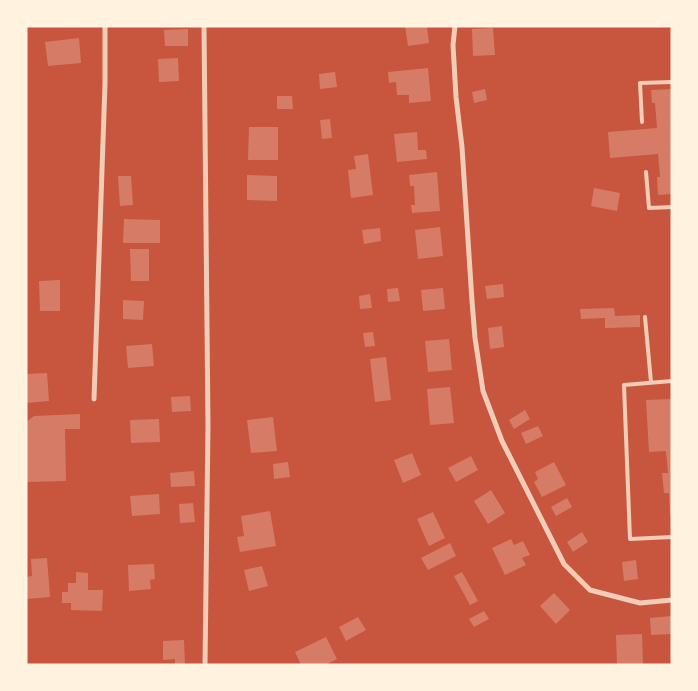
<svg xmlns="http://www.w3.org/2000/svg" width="698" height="691" font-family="Lato,sans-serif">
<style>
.building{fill:#d67c66}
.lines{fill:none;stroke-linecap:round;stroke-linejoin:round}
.service{stroke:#f1ccb7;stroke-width:4}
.minor{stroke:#f1ccb7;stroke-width:5}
</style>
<rect width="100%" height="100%" fill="#c8553d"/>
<!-- building -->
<path class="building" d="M 405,26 L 427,26 L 429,43 L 408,46 Z
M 493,28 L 495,55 L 473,56 L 472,29 Z
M 188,29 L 188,46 L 165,46 L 164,30 Z
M 79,38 L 81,63 L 48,66 L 45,42 Z
M 178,58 L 179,81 L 159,82 L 158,59 Z
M 428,68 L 431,101 L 409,103 L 409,95 L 397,95 L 396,82 L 389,83 L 388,72 Z
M 335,72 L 337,87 L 320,89 L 319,74 Z
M 485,89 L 487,100 L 474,103 L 472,92 Z
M 672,89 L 672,194 L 658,195 L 657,177 L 660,177 L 658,154 L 610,158 L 608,132 L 657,128 L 655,103 L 652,103 L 651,90 Z
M 277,96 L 292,96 L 293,109 L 277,109 Z
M 330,119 L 332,138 L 322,139 L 320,120 Z
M 249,127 L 278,127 L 278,160 L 248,160 Z
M 417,132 L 418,150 L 426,150 L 427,159 L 397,162 L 394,134 Z
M 368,154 L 373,195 L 351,198 L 348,170 L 356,169 L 354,156 Z
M 437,172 L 440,211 L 412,213 L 411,205 L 415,205 L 414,186 L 410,186 L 409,175 Z
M 247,175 L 277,176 L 277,201 L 247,200 Z
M 118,176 L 131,176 L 133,205 L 120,206 Z
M 594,188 L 620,193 L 617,211 L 591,206 Z
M 124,219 L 160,220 L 160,243 L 123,243 Z
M 440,227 L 443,256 L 418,259 L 415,230 Z
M 380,228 L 381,241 L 364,244 L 362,230 Z
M 130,249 L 149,249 L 149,281 L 131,281 Z
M 60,280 L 60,311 L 40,311 L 39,281 Z
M 503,284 L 504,297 L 487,299 L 485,286 Z
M 398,288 L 400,301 L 388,302 L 387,289 Z
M 443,288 L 445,309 L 423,311 L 421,290 Z
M 370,294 L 372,308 L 360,309 L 359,296 Z
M 123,300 L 144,301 L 143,320 L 123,319 Z
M 614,308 L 615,316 L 640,315 L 640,327 L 605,328 L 605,318 L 581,319 L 580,309 Z
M 502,326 L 504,347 L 490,349 L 488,328 Z
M 373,332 L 375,346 L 365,347 L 363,333 Z
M 449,339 L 452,370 L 428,372 L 425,341 Z
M 152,344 L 154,366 L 128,368 L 126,346 Z
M 386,357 L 391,400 L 375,402 L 370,359 Z
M 47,373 L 49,401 L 26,403 L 26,374 Z
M 450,387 L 454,423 L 430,425 L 427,389 Z
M 190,396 L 191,411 L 172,412 L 171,397 Z
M 672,399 L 672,516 L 670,516 L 669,493 L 664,493 L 662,473 L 668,473 L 666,451 L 649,452 L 646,400 Z
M 525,410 L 530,419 L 514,429 L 509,420 Z
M 80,414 L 80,429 L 65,429 L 66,481 L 26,482 L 26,422 L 34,416 Z
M 273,417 L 277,451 L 251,453 L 247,420 Z
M 159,419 L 160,442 L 131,443 L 130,420 Z
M 538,426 L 543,436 L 526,444 L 521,433 Z
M 412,453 L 421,475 L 403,483 L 394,460 Z
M 471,456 L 478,470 L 456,482 L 448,468 Z
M 288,462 L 290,477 L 274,479 L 273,464 Z
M 554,462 L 566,485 L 542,497 L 534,482 L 538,479 L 535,472 Z
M 194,471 L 195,486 L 171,487 L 170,473 Z
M 491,490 L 505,513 L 488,524 L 474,501 Z
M 159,494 L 160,514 L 132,516 L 130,496 Z
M 567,498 L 572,507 L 556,516 L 551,507 Z
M 193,503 L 195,522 L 180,523 L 179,504 Z
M 270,511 L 276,546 L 240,552 L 237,537 L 244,536 L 241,516 Z
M 433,512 L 445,538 L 429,546 L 417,519 Z
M 582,532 L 588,542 L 573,552 L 567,542 Z
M 511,539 L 514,545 L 523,541 L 530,555 L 522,558 L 526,565 L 505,575 L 492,548 Z
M 450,543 L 456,556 L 428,570 L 421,558 Z
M 47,558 L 50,597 L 26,599 L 26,577 L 32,576 L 31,559 Z
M 636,560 L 638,579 L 624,581 L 622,562 Z
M 154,564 L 155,579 L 150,580 L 151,589 L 129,591 L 128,565 Z
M 262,566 L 268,586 L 249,591 L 244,570 Z
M 76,572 L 88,573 L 88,590 L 103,590 L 102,611 L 71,610 L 71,603 L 62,603 L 62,592 L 68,592 L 68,583 L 76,583 Z
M 462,572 L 478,601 L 470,605 L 454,576 Z
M 554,593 L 570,610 L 556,624 L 540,606 Z
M 484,611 L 489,619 L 474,627 L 469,619 Z
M 671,616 L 672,634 L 651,635 L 650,618 Z
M 358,617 L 366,630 L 346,641 L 339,627 Z
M 642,634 L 643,665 L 617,665 L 616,635 Z
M 326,637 L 337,659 L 325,665 L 301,665 L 295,652 Z
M 184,640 L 185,665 L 175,665 L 175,659 L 163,660 L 163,641 Z"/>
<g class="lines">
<!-- service -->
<path class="service" d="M 642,122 L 640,83 L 672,82
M 646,172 L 649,208 L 672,207
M 645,317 L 651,382
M 672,381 L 624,385 L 630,539 L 672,537"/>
<!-- minor -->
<path class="minor" d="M 204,26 L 208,425 L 205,665
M 455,26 L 453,45 L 456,97 L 462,147 L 472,301 L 475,338 L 483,391 L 502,441 L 564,564 L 590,590 L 640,603 L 672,600
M 94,399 L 105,84 L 105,26"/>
</g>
<!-- border -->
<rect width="698" height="691" fill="none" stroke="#fff3e0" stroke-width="55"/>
</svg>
